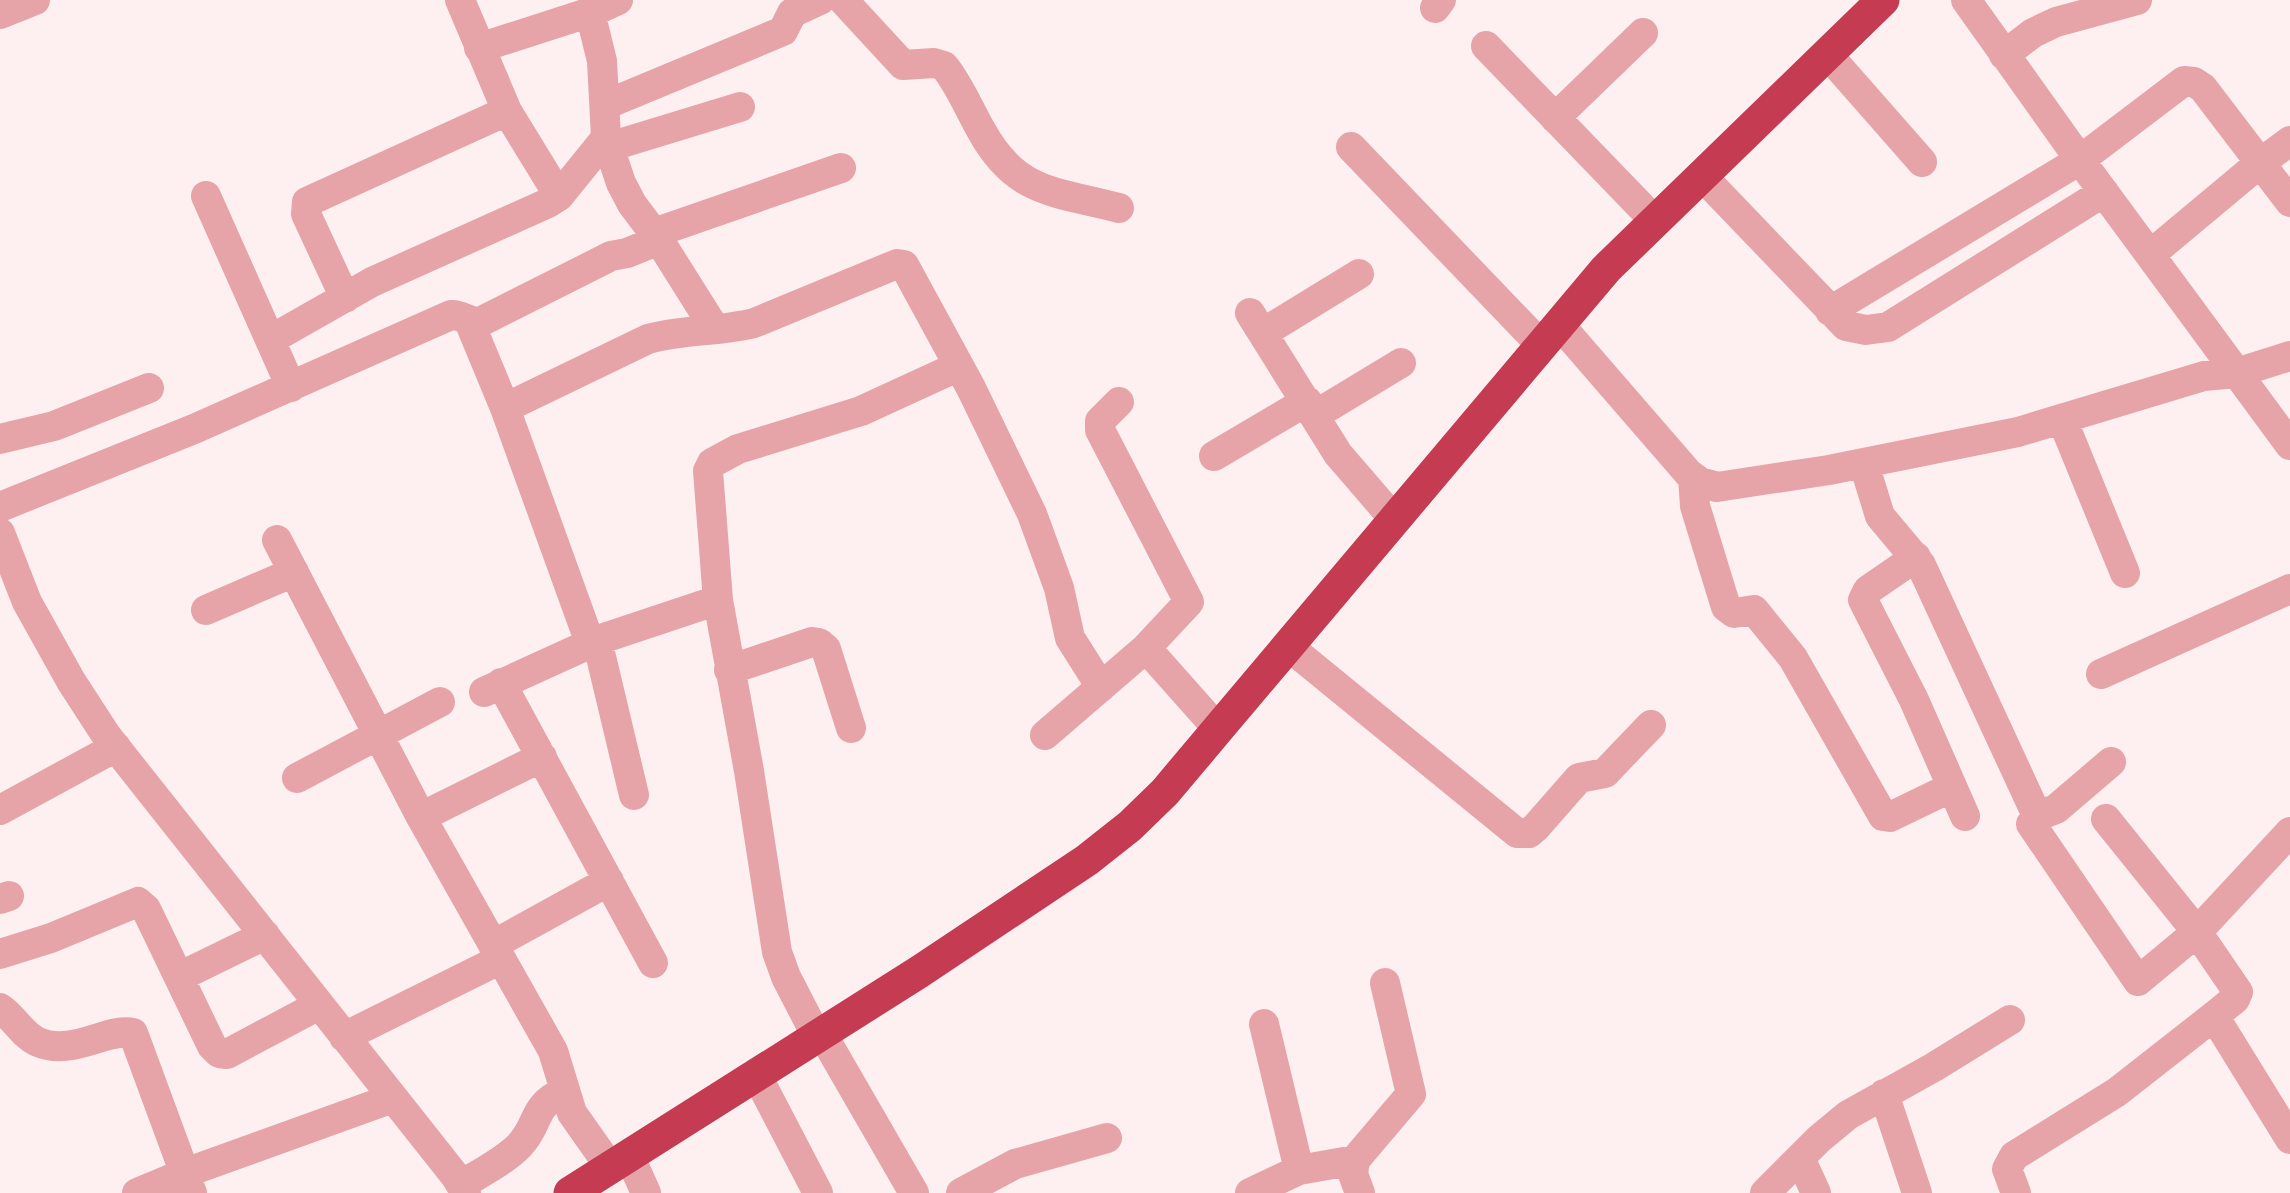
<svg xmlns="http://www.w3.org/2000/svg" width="2290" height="1193" font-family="'Archivo Narrow',sans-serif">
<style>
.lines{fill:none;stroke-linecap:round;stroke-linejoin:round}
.minor{stroke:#e6a4a8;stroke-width:30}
.highway{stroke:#c43b52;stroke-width:33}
</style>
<rect width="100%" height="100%" fill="#fef0f0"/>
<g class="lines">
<!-- minor -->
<path class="minor" d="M 460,0 L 507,111 L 559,196
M 843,0 L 903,65 L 934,63 L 944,66 C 959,84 969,109 981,130 C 1016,194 1054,191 1119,208
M 1966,0 L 2080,160 L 2290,445
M 1435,8 L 1441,0
M 590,12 L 602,61 L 606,138 L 621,183 L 632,204 L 659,240 L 715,329
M 0,14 L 35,0
M 1486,46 L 1656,222
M 479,48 L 594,11 L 618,0
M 1828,55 L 1922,162
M 2004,55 L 2033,33 L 2056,22 L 2137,0
M 605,105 L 783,31 L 792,13 L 820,0
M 1555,118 L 1643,33
M 609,147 L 740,107
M 1351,147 L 1541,345
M 1703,177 L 1846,326 L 1866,330 L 1888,327 L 2104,192
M 206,196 L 291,387
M 654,233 L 841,168
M 2151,254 L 2260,163 L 2290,141
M 345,298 L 306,214 L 307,202 L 507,111
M 1830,311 L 2080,160 L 2184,81 L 2194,82 L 2203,88 L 2290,202
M 1250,313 L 1338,454 L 1394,519
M 469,321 L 505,408 L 590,643
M 1559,324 L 1689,474 L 1700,482 L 1717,487 L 1829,470 L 2018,432 L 2204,376 L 2236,373 L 2290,356
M 1263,333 L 1359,274
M 270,340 L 372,282 L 548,203 L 559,196 L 606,138
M 505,408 L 648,339 C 683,329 719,332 754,323 L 897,264 L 904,265 L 971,388 L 1032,514 L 1059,588 L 1070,638 L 1101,687
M 1315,415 L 1401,363
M 2062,419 L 2125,573
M 0,439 L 54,426 L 149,388
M 1214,456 L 1307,401
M 1864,464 L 1880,516 L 1921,565 L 2033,807 L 2043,814 L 2056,809 L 2111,762
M 1693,477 L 1695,506 L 1726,607 L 1734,613 L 1754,610 L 1793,658 L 1883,816 L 1890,817 L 1952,787
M 0,507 L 194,429 L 451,315 C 463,314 470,325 482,321 L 611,256 L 627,253 L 659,240
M 0,533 L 27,602 L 71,681 L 106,735 L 456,1177 L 466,1193
M 277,540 L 421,817 L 553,1051 L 572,1113 L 610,1167
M 1916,557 L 1868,590 L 1863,600 L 1914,700 L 1965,816
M 206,610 L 294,572
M 597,640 L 634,795
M 1288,646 L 1517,833 L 1529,833 L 1536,827 L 1579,778 L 1605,773 L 1651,725
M 1146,648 L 1218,729
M 729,670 L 812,642 L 819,643 L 826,649 L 851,728
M 2101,674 L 2290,589
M 501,683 L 653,963
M 484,692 L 598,640 L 718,600
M 1045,735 L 1146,648 L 1189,602 L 1100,430 L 1100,421 L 1119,402
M 297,778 L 440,702
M 0,810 L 116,747
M 2043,814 L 2031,824 L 2138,981 L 2197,932 L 2290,832
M 421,817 L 542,757
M 0,899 L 9,896
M 493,945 L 609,881
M 0,954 L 51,938 L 138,902 L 146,909 L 212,1046 L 219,1053 L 227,1054 L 319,1005
M 179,977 L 265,935
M 0,1008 C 14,1017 22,1035 38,1042 C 72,1057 109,1027 133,1033 L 192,1193
M 2214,1016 L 2290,1139
M 1264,1024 L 1299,1170
M 821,1032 L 914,1193
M 816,1035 L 786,977 L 777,952 L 749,771 L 718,600 L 708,471 L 712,463 L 738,449 L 861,411 L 959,366
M 344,1037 L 501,959
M 756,1074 L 818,1193
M 1884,1094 L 1917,1193
M 629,1155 L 646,1193
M 1800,1158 L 1816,1193
M 461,1185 C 480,1173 503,1162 519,1146 C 541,1123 530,1107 565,1091
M 137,1193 L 185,1173 L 393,1098
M 961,1193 L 1015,1164 L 1107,1138
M 1250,1193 L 1299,1170 L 1355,1160
M 1360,1193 L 1353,1174 L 1355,1160 L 1411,1094 L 1385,983
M 1765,1193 L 1819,1139 L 1848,1115 L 1934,1067 L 2010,1020
M 2016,1193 L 2007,1169 L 2014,1156 L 2117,1092 L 2214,1016 L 2235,999 L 2238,992 L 2197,932 L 2106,819"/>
<!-- highway -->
<path class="highway" d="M 570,1193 L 919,972 L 1087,860 L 1130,826 L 1165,792 L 1218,729 L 1606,269 L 1883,0"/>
</g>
</svg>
